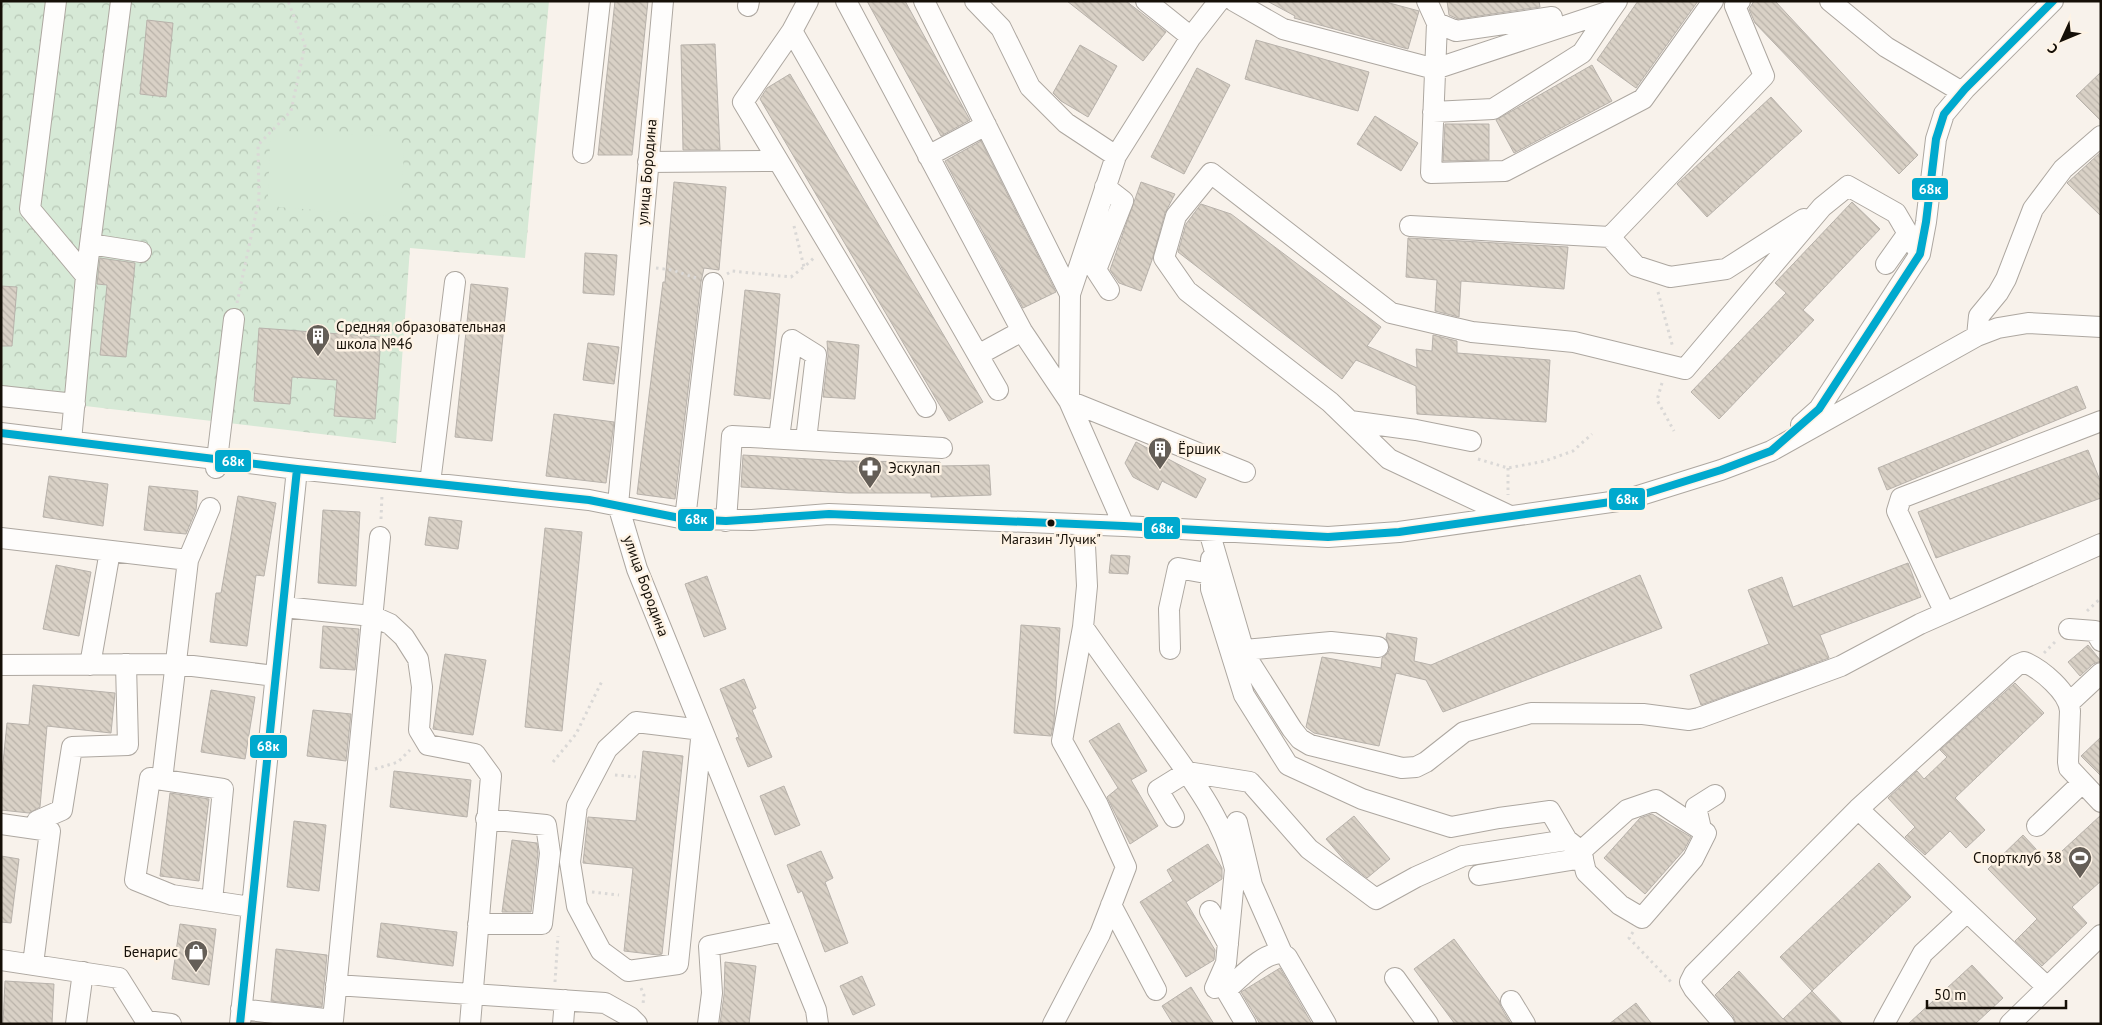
<svg xmlns="http://www.w3.org/2000/svg" width="2102" height="1025" font-family="'PT Sans',sans-serif">
<style>
.park{fill:url(#park-crowns)}
.garden{fill:#d6e9d6}
.building{fill:url(#building-back-hatch);stroke:#b8b2ab}
.lines{fill:none;stroke-linecap:round;stroke-linejoin:round}
.minor-casing{stroke:#ada7a0;stroke-width:22}
.path{stroke:#dad8d6;stroke-width:3;stroke-dasharray:2.5 4;stroke-linecap:butt}
.minor{stroke:#fefdfc;stroke-width:20}
.bus-1-casing{stroke:#fef3e5;stroke-width:11}
.bus-1{stroke:#00a9ce;stroke-width:8}
.bus-dot{fill:#150f07;stroke:#fef3e5;stroke-width:2}
.labels{text-anchor:middle;stroke-width:5;stroke-linejoin:round;paint-order:stroke}
.bus-label{font-size:14px;fill:#150f07;stroke:#fef3e5}
.street-label{font-size:15px;fill:#150f07;stroke:#fef3e5}
.poi-label{font-size:15px;fill:#150f07;stroke:#fef3e5;text-anchor:start}
.line-badge{stroke:#fef3e5;stroke-width:2}
.badge-label{font-size:14px;text-anchor:middle;font-weight:bold;fill:#fff}
</style>
<defs>
<pattern id="park-crowns" width="20" height="18" patternUnits="userSpaceOnUse" patternTransform="scale(1.25)"><rect width="20" height="18" fill="#d6e9d6"/><path d="M2 6a3 3 0 1 1 6 0M12 15a3 3 0 1 1 6 0" fill="none" stroke="#b7c7b6"/></pattern>
<pattern id="building-back-hatch" width="6" height="6" patternUnits="userSpaceOnUse" patternTransform="scale(1.25)"><rect width="6" height="6" fill="#d9d1c6"/><path d="M-1 5l2 2M0 0l6 6M5-1l2 2" fill="none" stroke="#b9b2a9"/></pattern>
</defs>
<rect width="100%" height="100%" fill="#f8f2eb"/>
<!-- park -->
<path class="park" d="M 1,1 L 549,1 L 525,258 L 410,248 L 396,443 L 1,396 Z"/>
<!-- garden -->
<path class="garden" d="M 279,131 L 390,136 L 404,150 L 401,203 L 389,216 L 279,207 L 268,196 L 270,142 Z"/>
<!-- building -->
<path class="building" d="M 615,1 L 648,1 L 632,155 L 598,155 Z
M 867,1 L 905,1 L 970,120 L 941,136 Z
M 1067,1 L 1126,1 L 1166,32 L 1143,61 Z
M 1267,1 L 1382,1 L 1419,11 L 1408,49 L 1294,18 L 1295,16 Z
M 1447,1 L 1539,1 L 1540,7 L 1458,19 L 1449,15 Z
M 1638,1 L 1698,1 L 1636,88 L 1597,60 Z
M 1754,1 L 1775,1 L 1918,155 L 1899,174 L 1755,23 L 1749,9 Z
M 147,20 L 173,23 L 166,97 L 140,94 Z
M 1256,40 L 1369,72 L 1358,111 L 1245,79 Z
M 715,44 L 720,150 L 683,150 L 681,45 Z
M 1080,45 L 1117,66 L 1088,117 L 1061,101 L 1053,93 Z
M 1592,65 L 1612,101 L 1514,153 L 1496,120 Z
M 1197,68 L 1230,85 L 1184,174 L 1151,157 Z
M 2101,72 L 2101,121 L 2076,96 Z
M 790,74 L 983,402 L 949,421 L 760,99 L 767,88 Z
M 1771,97 L 1802,131 L 1707,217 L 1677,184 Z
M 1375,116 L 1418,143 L 1401,171 L 1357,144 Z
M 1445,124 L 1489,124 L 1489,160 L 1443,161 Z
M 981,141 L 1056,292 L 1023,308 L 945,161 Z
M 2101,152 L 2101,216 L 2067,183 Z
M 674,182 L 726,187 L 719,270 L 704,268 L 701,282 L 675,499 L 637,494 L 663,282 L 665,282 Z
M 1141,182 L 1175,194 L 1165,213 L 1152,260 L 1141,291 L 1119,283 L 1110,270 Z
M 1852,202 L 1880,229 L 1803,310 L 1814,320 L 1719,419 L 1691,392 L 1786,293 L 1775,283 Z
M 1201,204 L 1231,214 L 1381,327 L 1367,346 L 1417,368 L 1416,349 L 1432,351 L 1433,335 L 1457,341 L 1457,353 L 1550,360 L 1546,422 L 1417,414 L 1416,386 L 1356,360 L 1342,379 L 1178,252 L 1186,224 Z
M 1408,238 L 1568,247 L 1564,289 L 1461,281 L 1459,317 L 1435,311 L 1437,280 L 1406,277 Z
M 585,253 L 617,255 L 614,295 L 583,293 Z
M 100,258 L 135,263 L 126,357 L 100,355 L 107,285 L 97,284 Z
M 471,284 L 508,288 L 492,441 L 455,437 Z
M 1,286 L 17,287 L 12,346 L 1,346 Z
M 745,290 L 780,294 L 770,399 L 734,395 Z
M 259,328 L 381,337 L 375,419 L 334,416 L 337,380 L 292,377 L 290,404 L 254,401 Z
M 827,341 L 859,345 L 855,399 L 823,397 L 828,356 Z
M 588,343 L 619,347 L 614,384 L 583,380 Z
M 2077,386 L 2086,408 L 1887,490 L 1878,468 Z
M 554,414 L 614,422 L 606,483 L 546,476 Z
M 1136,442 L 1206,479 L 1196,498 L 1162,481 L 1158,490 L 1133,477 L 1125,463 Z
M 2088,450 L 2101,483 L 2101,498 L 1936,558 L 1918,512 Z
M 743,455 L 843,461 L 940,462 L 940,466 L 989,465 L 991,495 L 931,497 L 931,493 L 849,493 L 741,487 Z
M 49,476 L 108,484 L 103,526 L 43,517 Z
M 149,486 L 198,491 L 196,510 L 186,534 L 144,530 Z
M 238,496 L 276,503 L 264,576 L 256,575 L 247,646 L 210,642 L 216,593 L 221,593 Z
M 323,510 L 360,512 L 356,586 L 318,583 Z
M 429,517 L 462,521 L 458,549 L 425,545 Z
M 545,528 L 582,532 L 562,731 L 525,727 Z
M 1111,555 L 1130,556 L 1128,574 L 1109,573 Z
M 1908,563 L 1921,597 L 1820,635 L 1829,658 L 1701,705 L 1690,675 L 1769,644 L 1748,590 L 1782,577 L 1793,607 Z
M 56,565 L 91,572 L 79,636 L 43,629 Z
M 1640,575 L 1662,628 L 1443,712 L 1426,680 L 1396,673 L 1379,746 L 1314,733 L 1306,727 L 1322,657 L 1381,668 L 1382,658 L 1387,654 L 1390,649 L 1386,638 L 1387,633 L 1417,638 L 1414,661 L 1431,665 Z
M 707,576 L 726,629 L 704,637 L 685,584 Z
M 1021,625 L 1060,628 L 1054,721 L 1051,736 L 1014,733 Z
M 323,626 L 359,629 L 355,670 L 320,668 Z
M 2088,645 L 2101,661 L 2093,664 L 2080,676 L 2068,662 Z
M 445,654 L 486,660 L 473,735 L 433,729 Z
M 744,679 L 756,708 L 752,710 L 772,757 L 748,767 L 736,738 L 739,737 L 720,689 Z
M 2015,683 L 2044,713 L 1955,798 L 1985,830 L 1966,848 L 1950,831 L 1925,855 L 1905,837 L 1915,827 L 1888,798 L 1917,771 L 1924,779 L 1947,757 L 1940,750 Z
M 33,685 L 115,693 L 111,733 L 47,726 L 40,807 L 29,813 L 1,810 L 1,783 L 7,723 L 29,725 Z
M 211,690 L 255,697 L 245,759 L 201,752 Z
M 313,710 L 351,714 L 346,761 L 307,756 Z
M 1119,723 L 1147,771 L 1131,780 L 1158,826 L 1130,844 L 1107,797 L 1118,788 L 1089,741 Z
M 2101,737 L 2101,776 L 2081,756 Z
M 643,751 L 683,756 L 662,954 L 658,955 L 624,951 L 633,868 L 583,863 L 588,817 L 636,821 Z
M 394,771 L 471,780 L 467,817 L 390,807 Z
M 784,786 L 800,825 L 775,835 L 760,796 Z
M 170,793 L 209,799 L 199,881 L 160,876 Z
M 1652,814 L 1691,837 L 1684,850 L 1645,894 L 1604,858 L 1640,818 Z
M 2101,815 L 2101,881 L 2072,907 L 2087,923 L 2042,966 L 2015,941 L 2037,919 L 1988,869 L 2023,835 L 2049,863 Z
M 1354,816 L 1390,859 L 1367,878 L 1345,861 L 1326,839 Z
M 294,821 L 326,825 L 319,891 L 287,887 Z
M 512,840 L 537,843 L 538,853 L 531,912 L 502,912 Z
M 1208,844 L 1222,868 L 1222,879 L 1186,902 L 1215,950 L 1214,960 L 1186,977 L 1140,902 L 1173,881 L 1167,870 Z
M 821,851 L 833,878 L 825,882 L 848,943 L 825,952 L 802,891 L 798,893 L 787,865 Z
M 1,856 L 19,859 L 11,923 L 1,922 Z
M 1879,863 L 1911,897 L 1812,991 L 1780,957 Z
M 381,923 L 457,932 L 453,966 L 377,957 Z
M 180,924 L 216,929 L 209,985 L 172,979 Z
M 1454,939 L 1499,1000 L 1501,1007 L 1511,1024 L 1455,1024 L 1414,969 Z
M 276,949 L 327,955 L 322,1007 L 271,1001 Z
M 725,962 L 756,966 L 749,1024 L 720,1024 L 724,995 Z
M 1972,965 L 2003,998 L 1975,1024 L 1908,1024 Z
M 1280,968 L 1312,1024 L 1260,1024 L 1241,992 Z
M 1739,971 L 1783,1019 L 1812,991 L 1843,1024 L 1736,1024 L 1733,1016 L 1715,995 Z
M 862,976 L 875,1005 L 853,1015 L 840,986 Z
M 5,981 L 54,984 L 52,1024 L 3,1024 Z
M 1191,987 L 1214,1024 L 1173,1024 L 1162,1006 Z
M 1636,1003 L 1652,1024 L 1609,1024 Z"/>
<g class="lines">
<!-- minor casing -->
<g class="minor-casing">
<path id="minor" d="M 56,1 L 30,209 L 86,276
M 663,1 L 618,505 L 637,569 L 816,1010 L 818,1024
M 808,1 L 792,31 L 998,390
M 846,1 L 1022,331 L 1069,401 L 1245,472
M 924,1 L 1070,294
M 975,1 L 1001,28 L 1030,87 L 1066,123 L 1116,156
M 1146,1 L 1191,37
M 1234,1 L 1283,29 L 1435,69 L 1610,11 L 1617,1
M 1427,1 L 1437,23 L 1431,173 L 1505,171 L 1643,99 L 1713,1
M 1830,1 L 1886,47 L 1962,92
M 748,6 L 749,1
M 1437,23 L 1456,31 L 1552,17
M 792,31 L 743,102 L 926,407
M 1433,112 L 1493,109 L 1582,53 L 1610,11
M 583,153 L 600,1
M 928,156 L 986,125
M 648,162 L 778,161
M 1105,187 L 1123,201 L 1096,270 L 1109,290
M 1410,226 L 1610,237 L 1636,266 L 1670,277 L 1726,269 L 1804,219
M 1610,237 L 1764,76 L 1735,6 L 1740,1
M 90,244 L 141,252
M 1886,264 L 1908,233
M 1977,336 L 1979,316 L 1998,293 L 2006,279 L 2033,209 L 2063,169 L 2101,136
M 978,355 L 1022,331
M 1,396 L 75,404
M 1350,421 L 1416,430 L 1471,441
M 1801,425 L 1819,409 L 1920,254 L 1926,222 L 1936,139 L 1944,114 L 1965,89 L 2053,1
M 1,433 L 297,469 L 589,500 L 685,519 L 752,520 L 829,514 L 1124,526 L 1328,537 L 1399,532 L 1625,500 L 1721,470 L 1771,451 L 1977,336 L 1998,328 L 2028,323 L 2101,327
M 779,438 L 792,340 L 816,355 L 806,440
M 71,441 L 86,276 L 121,1
M 216,468 L 234,319
M 430,483 L 455,282
M 1508,515 L 1389,459 L 1330,402 L 1187,291 L 1164,258 L 1176,216 L 1211,173 L 1391,313 L 1472,332 L 1574,342 L 1685,369 L 1822,207 L 1848,186 L 1896,213 L 1920,254
M 685,519 L 713,283
M 726,521 L 732,436 L 942,448
M 1084,525 L 1087,586 L 1083,627 C 1108,663 1134,698 1159,733 C 1189,775 1224,819 1235,869 L 1226,963 L 1215,988
M 1124,526 L 1069,401 L 1070,294 L 1116,156 L 1191,37 L 1219,1
M 1209,531 L 1245,655 L 1292,729 L 1300,739 L 1310,745 L 1402,768 L 1416,767 L 1426,762 L 1464,732 L 1531,713 L 1643,714 L 1689,720 L 1699,718 L 1841,666 L 1920,624 L 2101,544
M 1,538 L 188,560 L 162,780
M 1211,559 L 1211,589 L 1244,695 L 1288,765 L 1362,799 L 1451,827 L 1499,818 L 1550,811 L 1567,840
M 188,560 L 210,508
M 283,607 L 372,616 L 390,624 L 404,637 L 418,659 L 422,687 L 419,730 L 428,745 L 475,754 L 491,776 L 470,1024
M 1945,613 L 1897,511 L 1901,498 L 2101,421
M 2069,629 L 2095,631 L 2101,641
M 1170,649 L 1169,609 L 1178,568 L 1211,574
M 1244,650 L 1331,642 L 1378,647
M 1,665 L 176,664 L 275,676
M 90,665 L 110,551
M 2070,702 L 2101,673
M 636,722 L 702,730 L 678,964 L 628,971 L 601,951 L 577,906 L 570,862 L 577,806 L 607,749 Z
M 1656,800 L 1706,833 L 1693,859 L 1642,918 L 1620,905 L 1586,872 L 1581,851 L 1627,810 Z
M 1858,809 L 2047,987
M 1174,817 L 1158,790 L 1187,772 L 1250,782 L 1309,849 L 1376,899 L 1416,877 L 1463,856 L 1567,840 L 1581,851
M 37,821 L 62,810 L 72,747 L 128,745 L 126,664
M 1237,822 L 1252,885 L 1282,953
M 1,824 L 50,831 L 33,964
M 2037,826 L 2082,783
M 1701,829 L 1696,807 L 1715,795
M 1479,875 L 1583,858
M 212,901 L 223,789 L 150,778 L 135,880 L 172,895 L 244,906
M 1111,905 L 1156,990
M 1210,911 L 1228,944
M 478,924 L 542,924 L 550,853 L 546,825 L 486,819
M 1,960 L 119,978 L 146,1021 L 171,1024
M 1395,978 L 1428,1024
M 336,985 L 605,1003 L 630,1017 L 637,1024
M 1511,1001 L 1525,1024
M 241,1009 L 333,1020 L 380,537
M 76,1024 L 83,972
M 240,1024 L 297,469
M 563,1024 L 565,1000
M 708,1024 L 712,993 L 709,946 L 784,931
M 1053,1024 L 1100,934 L 1126,867 L 1098,805 L 1062,741 L 1083,627
M 1246,1024 L 1226,990 C 1241,978 1261,953 1282,953 L 1287,957 L 1326,1024
M 1724,1024 L 1694,989 L 1690,982 L 1694,974 L 1858,809 L 2017,665 L 2024,662 C 2041,669 2069,692 2070,711 L 2068,762 L 2069,768 L 2101,802
M 1884,1024 L 1923,953 L 1967,912
M 2010,1024 L 2101,935"/>
</g>
<!-- path -->
<path class="path" d="M 794,226 L 804,267 L 815,257
M 656,268 L 672,270 L 696,278
M 727,274 L 732,271 L 791,277 L 804,267
M 1658,292 L 1673,348
M 237,303 L 259,199 L 258,145 L 291,111 L 305,45 L 288,1
M 1662,383 L 1657,400 L 1674,431
M 1478,459 L 1508,468 L 1545,461 L 1573,451 L 1592,434
M 1508,468 L 1508,495
M 381,519 L 382,495
M 2087,611 L 2101,598
M 2044,653 L 2055,642
M 553,762 L 576,734 L 603,679
M 375,769 L 398,762 L 410,750
M 615,775 L 636,777
M 592,892 L 619,895
M 1633,932 L 1629,938 L 1672,983
M 555,982 L 558,936
M 641,988 L 644,995 L 643,1004"/>
<!-- minor -->
<use href="#minor" class="minor"/>
<!-- bus-1 casing -->
<g class="bus-1-casing">
<path id="bus-1" d="M 1,433 L 297,469 L 589,500 L 685,519 L 726,521 L 829,514 L 1124,526 L 1328,537 L 1399,532 L 1625,500 L 1721,470 L 1771,451 L 1819,409 L 1920,254 L 1926,222 L 1936,139 L 1944,114 L 1965,89 L 2053,1
M 240,1024 L 297,469"/>
</g>
<!-- bus-1 -->
<use href="#bus-1" class="bus-1"/>
</g>
<!-- icons -->
<defs>
<g id="building-pin" transform="scale(1.25)"><path d="M0 17L-7.5 6A9.5 9.5 0 1 1 7.5 6Z" fill="#645e57" stroke="#fef3e5"/><path d="M-4-6H4V6H1V3H-1V6H-4ZM-2.5-4.3h1.7v1.8h-1.7ZM.8-4.3h1.7v1.8H.8ZM-2.5-1h1.7V.8h-1.7ZM.8-1h1.7V.8H.8Z" fill="#fff"/></g>
<g id="pharmacy-pin" transform="scale(1.25)"><path d="M0 17L-7.5 6A9.5 9.5 0 1 1 7.5 6Z" fill="#645e57" stroke="#fef3e5"/><path d="M-2-6h4v4h4v4h-4v4h-4v-4h-4v-4h4Z" fill="#fff"/></g>
<g id="stadium-pin" transform="scale(1.25)"><path d="M0 17L-7.5 6A9.5 9.5 0 1 1 7.5 6Z" fill="#645e57" stroke="#fef3e5"/><path d="M0-5a6.5 5 0 1 0 0 10a6.5 5 0 1 0 0-10ZM-3.5-1.8h7v3.6h-7Z" fill="#fff"/></g>
<g id="shop-pin" transform="scale(1.25)"><path d="M0 17L-7.5 6A9.5 9.5 0 1 1 7.5 6Z" fill="#645e57" stroke="#fef3e5"/><path d="M-5-2.5h2.3a2.7 3.5 0 0 1 5.4 0H5L5.5 6h-11ZM-1.5-2.5h3a1.5 2.3 0 0 0-3 0Z" fill="#fff"/></g>
</defs>
<g fill-rule="evenodd">
<use href="#building-pin" x="318" y="336"/>
<use href="#building-pin" x="1160" y="449"/>
<use href="#pharmacy-pin" x="870" y="468"/>
<use href="#stadium-pin" x="2080" y="858"/>
<use href="#shop-pin" x="196" y="952"/>
</g>
<!-- markers -->
<circle class="bus-dot" cx="1051" cy="523" r="4.5"/>
<g class="labels">
<!-- bus labels -->
<g class="bus-label">
<text x="1051" y="544">Магазин "Лучик"</text>
</g>
<!-- street labels -->
<g class="street-label">
<text transform="translate(647 172) rotate(-85)" y="5">улица Бородина</text>
<text transform="translate(646 586) rotate(70)" y="5">улица Бородина</text>
</g>
<!-- poi labels -->
<g class="poi-label">
<text x="336" y="332">Средняя образовательная<tspan x="336" dy="17">школа №46</tspan></text>
<text x="1178" y="454">Ёршик</text>
<text x="888" y="473">Эскулап</text>
<text x="2062" y="863" text-anchor="end">Спортклуб 38</text>
<text x="178" y="957" text-anchor="end">Бенарис</text>
</g>
</g>
<g class="line-badge">
<rect x="1911" y="177" width="38" height="24" rx="5" fill="#00a9ce"/>
<rect x="214" y="449" width="38" height="24" rx="5" fill="#00a9ce"/>
<rect x="1608" y="487" width="38" height="24" rx="5" fill="#00a9ce"/>
<rect x="677" y="508" width="38" height="24" rx="5" fill="#00a9ce"/>
<rect x="1143" y="516" width="38" height="24" rx="5" fill="#00a9ce"/>
<rect x="249" y="734" width="39" height="25" rx="5" fill="#00a9ce"/>
</g>
<g class="badge-label">
<text x="1930" y="194">68к</text>
<text x="233" y="466">68к</text>
<text x="1627" y="504">68к</text>
<text x="696" y="524">68к</text>
<text x="1162" y="533">68к</text>
<text x="268" y="751">68к</text>
</g>
<!-- border -->
<rect width="2102" height="1025" fill="none" stroke="#150f07" stroke-width="5"/>
<!-- north arrow -->
<g transform="translate(2062 40) rotate(226)" stroke="#fef3e5" stroke-width="4" paint-order="stroke">
<path d="M0-4L9 19L0 12L-9 19Z" fill="#150f07"/>
<text y="-8" font-size="14" font-weight="bold" text-anchor="middle" fill="#150f07">С</text>
</g>
<!-- scale -->
<path d="M1927 1000v8h139v-8" fill="none" stroke="#150f07" stroke-width="2.5"/>
<text x="1934" y="1000" font-size="15" fill="#150f07" stroke="#fef3e5" stroke-width="4" paint-order="stroke">50 m</text>
</svg>
